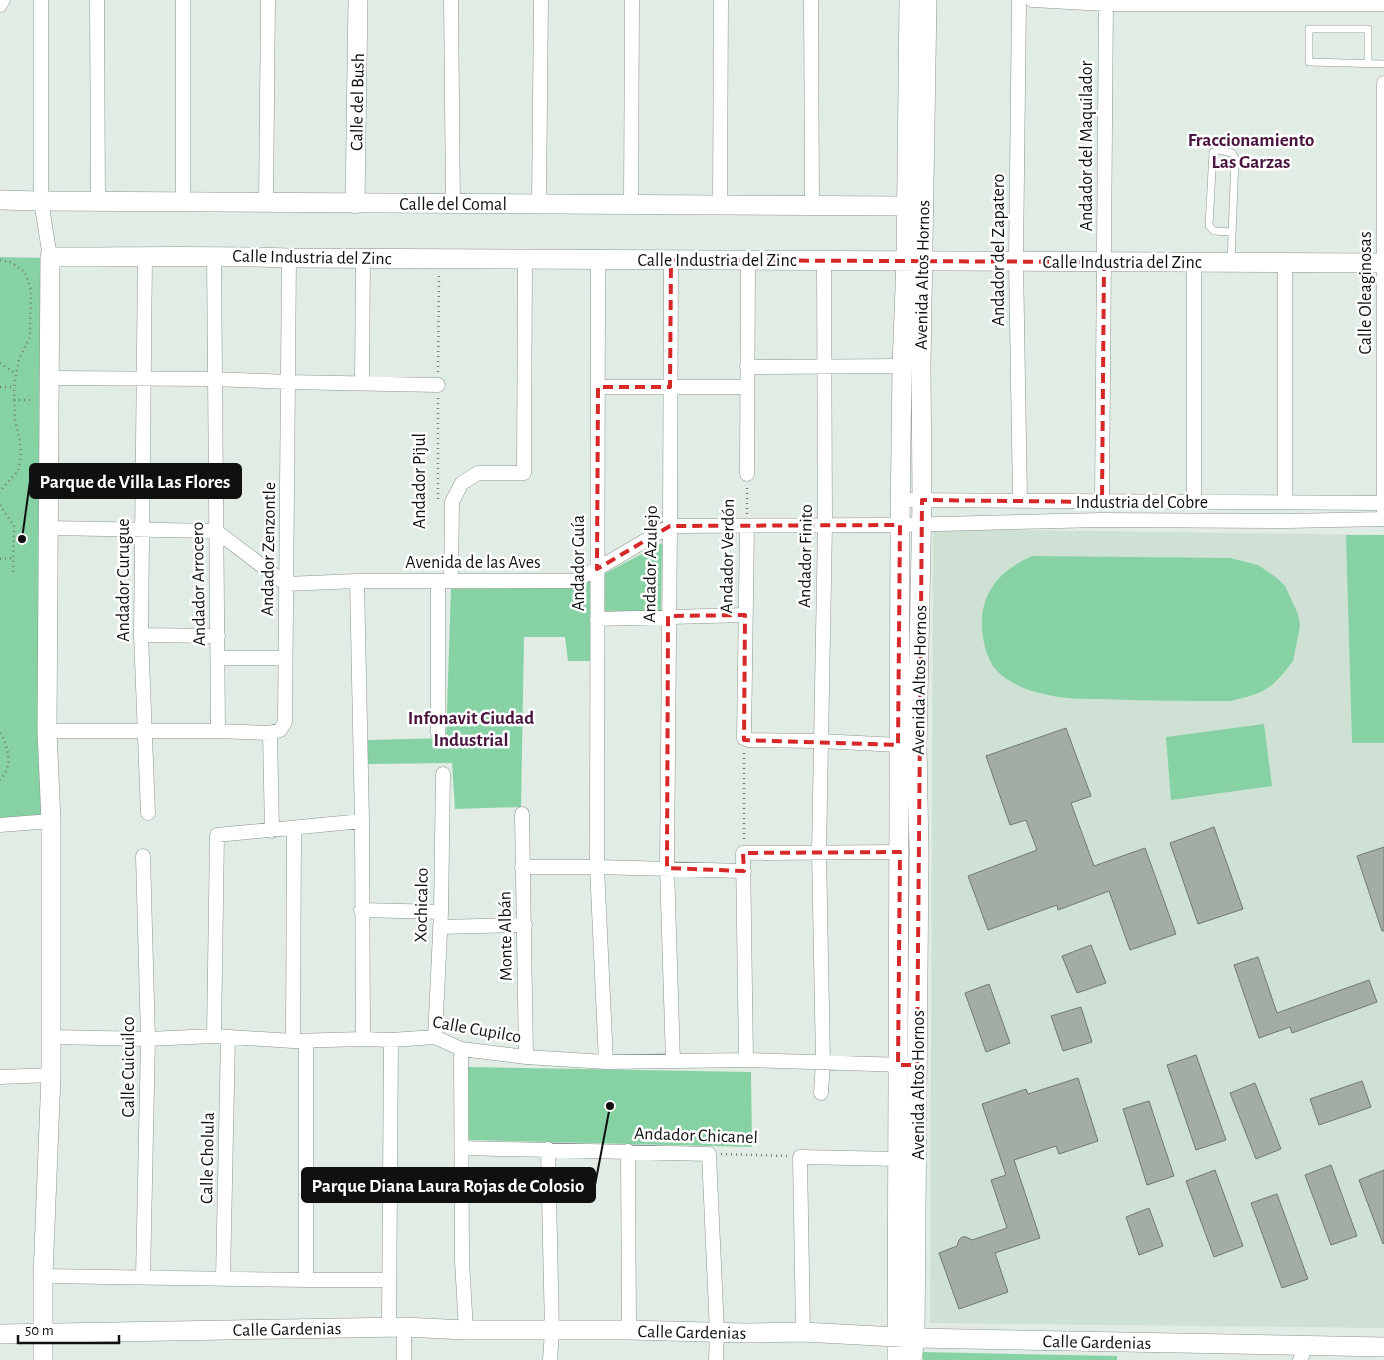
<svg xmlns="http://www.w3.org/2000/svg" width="1384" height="1360" font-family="'Alegreya Sans',sans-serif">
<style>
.built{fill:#cfe1d5}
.green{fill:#87d2a4}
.building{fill:#a3ada6;stroke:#707973}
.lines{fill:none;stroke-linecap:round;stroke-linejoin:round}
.lane-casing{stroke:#8b958e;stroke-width:8}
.street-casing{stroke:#8b958e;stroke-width:15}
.secondary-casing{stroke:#8b958e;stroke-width:20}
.path{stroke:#757c78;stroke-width:2.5;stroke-dasharray:1 4;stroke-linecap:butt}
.lane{stroke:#fff;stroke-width:7}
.street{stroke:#fff;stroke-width:14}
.secondary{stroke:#fff;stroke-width:19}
.marked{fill:none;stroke:#d62828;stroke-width:4;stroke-dasharray:10 6;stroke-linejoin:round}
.labels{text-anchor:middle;stroke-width:5;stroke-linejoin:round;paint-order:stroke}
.street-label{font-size:18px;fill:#0e110f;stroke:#fff}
.neighbourhood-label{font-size:19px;font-weight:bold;fill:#4a143f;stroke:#fff}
.leader{fill:none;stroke:#0e110f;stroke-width:2}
.callout-dot{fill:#0e110f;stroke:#fff;stroke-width:2}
.callout{fill:#0e110f;stroke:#0e110f;stroke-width:2}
.callout-label{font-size:19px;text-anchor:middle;font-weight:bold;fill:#fff}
</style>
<rect width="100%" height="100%" fill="#e1ece5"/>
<!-- built -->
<path class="built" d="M 933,529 L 1384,535 L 1384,1328 L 930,1323 Z"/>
<!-- green -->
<path class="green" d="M 0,257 L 48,258 L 41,819 L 0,824 Z
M 1346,535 L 1384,535 L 1384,743 L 1352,743 Z
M 662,543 L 661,622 L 591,626 L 591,661 L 568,661 L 565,637 L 524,637 L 521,807 L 455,809 L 452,763 L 368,764 L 368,740 L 446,738 L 451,589 L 573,588 L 591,581 Z
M 1032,556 L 1230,558 L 1258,565 L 1277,578 L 1285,586 L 1298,614 L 1300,626 L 1293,661 L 1282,675 L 1272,685 L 1261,692 L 1247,697 L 1230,701 C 1189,701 1147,701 1105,699 C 1085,699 1063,699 1044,694 C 1028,691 1009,683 997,671 C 985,658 981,634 982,617 C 985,586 1005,568 1032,556 Z
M 1264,724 L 1272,786 L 1171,800 L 1166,737 Z
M 468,1067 L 751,1072 L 752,1147 L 468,1140 Z
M 923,1352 L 1117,1356 L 1117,1360 L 923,1360 Z"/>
<!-- building -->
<path class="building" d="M 1066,728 L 1091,796 L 1071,803 L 1094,866 L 1145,848 L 1176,934 L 1130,950 L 1109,891 L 1058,910 L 1057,905 L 988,930 L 968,876 L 1037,850 L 1026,820 L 1010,825 L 986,756 Z
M 1214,827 L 1243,909 L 1198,924 L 1170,843 Z
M 1384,847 L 1384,931 L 1382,931 L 1357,856 Z
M 1091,945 L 1106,983 L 1077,993 L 1062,956 Z
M 1258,957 L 1277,1013 L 1369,980 L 1377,1002 L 1292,1033 L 1290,1027 L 1259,1038 L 1234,965 Z
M 989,984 L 1010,1043 L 986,1052 L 965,993 Z
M 1081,1007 L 1092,1042 L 1063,1051 L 1051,1016 Z
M 1196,1055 L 1226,1140 L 1196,1150 L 1167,1065 Z
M 1078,1078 L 1098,1141 L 1059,1154 L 1056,1146 L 1014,1160 L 1040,1238 L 995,1253 L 1008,1292 L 959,1309 L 939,1253 L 957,1246 L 959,1240 L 962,1237 L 966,1237 L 972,1240 L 1007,1228 L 991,1180 L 1006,1175 L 982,1104 L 1026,1089 L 1028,1094 Z
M 1362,1081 L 1371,1107 L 1319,1125 L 1310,1099 Z
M 1255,1083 L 1281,1149 L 1256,1159 L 1230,1093 Z
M 1149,1101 L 1174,1176 L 1147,1185 L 1123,1109 Z
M 1331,1165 L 1357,1236 L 1331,1245 L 1305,1175 Z
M 1215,1170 L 1243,1246 L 1214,1257 L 1186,1181 Z
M 1384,1170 L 1384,1243 L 1383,1244 L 1359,1180 Z
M 1277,1194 L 1308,1279 L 1282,1288 L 1251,1203 Z
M 1149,1208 L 1163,1246 L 1139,1255 L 1126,1217 Z"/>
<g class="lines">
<!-- lane casing -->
<g class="lane-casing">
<path id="lane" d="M 1368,63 L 1368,29 L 1309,29 L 1309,62 L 1384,64
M 1231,262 L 1235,158 L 1232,153 L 1219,150 L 1213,152 L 1209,226 L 1214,231 L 1232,232"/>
</g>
<!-- street casing -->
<g class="street-casing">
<path id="street" d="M 41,0 L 41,201 L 50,257
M 97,0 L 98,202
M 451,0 L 453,204
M 811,0 L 812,204
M 1019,0 L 1016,261 L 1020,500
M 1032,0 L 1106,4 L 1384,4
M 0,5 L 3,0
M 183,202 L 183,0
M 266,203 L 268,0
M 539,204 L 541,0
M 631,204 L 632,0
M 720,204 L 721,0
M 214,255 L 218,731
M 145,257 L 141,635 L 148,813
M 598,259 L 597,867 L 606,1062
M 671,260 L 670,526 L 667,868 L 673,1061
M 747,367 L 902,366
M 49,378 L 215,379 L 288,382 L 438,385
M 362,383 L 363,258
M 598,387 L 747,387
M 747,474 L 748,260
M 901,500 L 1384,503
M 1194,501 L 1194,262
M 1102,502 L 1106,0
M 1285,502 L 1285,263
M 1384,512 L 1384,83
M 747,526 L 744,738 L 748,740 L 821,741 L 898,745
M 48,528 L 216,531 L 286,584 L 357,581 L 574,581 L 597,569 L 670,526 L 900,525 L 1101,520 L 1286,521 L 1384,519
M 357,581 L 362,821 L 363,1039
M 451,581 L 452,502 L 462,483 L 478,473 L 524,473 L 525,259
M 597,619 L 745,615
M 141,635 L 218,636
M 218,658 L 285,658
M 47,731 L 218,731 L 270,733
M 438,733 L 438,581
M 522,814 L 526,1057
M 0,825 L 51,821
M 272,831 L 270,733 L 280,730 L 285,722 L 289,258
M 143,856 L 148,1039 L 143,1277
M 522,867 L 597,867 L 744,871
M 361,910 L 441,912
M 440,927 L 525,925
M 214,1036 L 217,835 L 362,821
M 51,1037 L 148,1039 L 214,1036 L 293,1041 L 363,1039 L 391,1040 L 435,1037 L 461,1049 L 526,1057 L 606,1062 L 746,1060 L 906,1065
M 435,1037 L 441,912 L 443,774
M 293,1041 L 294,829
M 306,1041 L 306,1280
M 461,1049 L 462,1261 L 466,1330
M 746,1060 L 743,853 L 900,852
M 0,1077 L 51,1075
M 821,1093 L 823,1062 L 819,852 L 825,526 L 824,260
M 462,1148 L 709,1154 L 717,1332 L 716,1360
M 548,1149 L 552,1331 L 550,1360
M 628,1151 L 629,1330
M 43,1276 L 306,1280 L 389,1280
M 223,1279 L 228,1037
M 389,1327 L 391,1040
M 404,1327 L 404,1360
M 803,1332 L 800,1157 L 899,1159
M 1300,1360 L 1306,1346"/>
</g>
<!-- secondary casing -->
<g class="secondary-casing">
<path id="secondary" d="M 0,200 L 41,201 L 906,206
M 355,204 L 358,0
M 0,1334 L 404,1327 L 466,1330 L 629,1330 L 745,1333 L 803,1332 L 915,1338 L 1384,1347
M 43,1360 L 43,1276 L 51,1075 L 51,821 L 47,731 L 50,257 C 130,257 209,255 289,258 L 1384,263
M 897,1360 L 900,525 L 902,366 L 906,261 L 909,0
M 912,1360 L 915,1338 L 919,852 L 917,745 L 922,500 L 921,367 L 927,0"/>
</g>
<!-- path -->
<path class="path" d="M 0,260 L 10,262 L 25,272 L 31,290 L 30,337 L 19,359 L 14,387 L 15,419 L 20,442 L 21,457 L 18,471 L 0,491
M 0,363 L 16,374
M 438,372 L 439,275
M 0,387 L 14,387
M 14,400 L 33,400
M 438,499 L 438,397
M 0,505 L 14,526 L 13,574
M 747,514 L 747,487
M 0,559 L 13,558
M 0,733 C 9,748 13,766 0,780
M 744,839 L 744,752
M 721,1154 L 788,1156"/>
<!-- lane -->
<use href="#lane" class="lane"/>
<!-- street -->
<use href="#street" class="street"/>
<!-- secondary -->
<use href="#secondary" class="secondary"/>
</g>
<!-- marked area -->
<path class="marked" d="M 671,260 L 1104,262 L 1102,502 L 922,500 L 917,1065 L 898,1065 L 900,852 L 743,853 L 744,871 L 667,868 L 668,616 L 745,615 L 744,740 L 898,745 L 900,525 L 670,526 L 597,569 L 598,387 L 670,387 Z"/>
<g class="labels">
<!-- street labels -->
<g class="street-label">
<text transform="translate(357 102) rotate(-89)" y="6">Calle del Bush</text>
<text transform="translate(1086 146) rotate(-90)" y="6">Andador del Maquilador</text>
<text x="453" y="210">Calle del Comal</text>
<text transform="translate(998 250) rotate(-90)" y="6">Andador del Zapatero</text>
<text transform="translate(312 257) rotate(1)" y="6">Calle Industria del Zinc</text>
<text x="717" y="266">Calle Industria del Zinc</text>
<text x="1122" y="268">Calle Industria del Zinc</text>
<text transform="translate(922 275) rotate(-89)" y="6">Avenida Altos Hornos</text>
<text transform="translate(1365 293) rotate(-90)" y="6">Calle Oleaginosas</text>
<text transform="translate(419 481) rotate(-90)" y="6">Andador Pijul</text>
<text x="1142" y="508">Industria del Cobre</text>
<text transform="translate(268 549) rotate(-89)" y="6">Andador Zenzontle</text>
<text transform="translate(727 556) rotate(-89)" y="6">Andador Verdón</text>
<text transform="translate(805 556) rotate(-89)" y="6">Andador Finito</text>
<text x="473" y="568">Avenida de las Aves</text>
<text transform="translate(578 563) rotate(-90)" y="6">Andador Guía</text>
<text transform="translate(650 564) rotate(-89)" y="6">Andador Azulejo</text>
<text transform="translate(123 580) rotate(-90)" y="6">Andador Curugue</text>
<text transform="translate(198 584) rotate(-91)" y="6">Andador Arrocero</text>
<text transform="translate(919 680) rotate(-89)" y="6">Avenida Altos Hornos</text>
<text transform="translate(421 905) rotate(-89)" y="6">Xochicalco</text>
<text transform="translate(505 936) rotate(-91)" y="6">Monte Albán</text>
<text transform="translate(477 1029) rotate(10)" y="6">Calle Cupilco</text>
<text transform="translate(128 1067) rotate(-90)" y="6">Calle Cuicuilco</text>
<text transform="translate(918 1085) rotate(-90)" y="6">Avenida Altos Hornos</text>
<text transform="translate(696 1135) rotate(2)" y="6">Andador Chicanel</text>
<text transform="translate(207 1158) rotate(-89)" y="6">Calle Cholula</text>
<text transform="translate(287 1329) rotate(-1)" y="6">Calle Gardenias</text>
<text transform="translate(692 1332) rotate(1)" y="6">Calle Gardenias</text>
<text transform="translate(1097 1342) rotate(1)" y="6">Calle Gardenias</text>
</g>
<!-- neighbourhood labels -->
<g class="neighbourhood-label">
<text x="1251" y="146">Fraccionamiento<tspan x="1251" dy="22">Las Garzas</tspan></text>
<text x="471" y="724">Infonavit Ciudad<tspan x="471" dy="22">Industrial</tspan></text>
</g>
</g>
<!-- callouts -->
<path class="leader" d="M22 539L30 481M610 1106L595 1185"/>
<g class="callout-dot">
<circle cx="22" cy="539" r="5"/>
<circle cx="610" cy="1106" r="5"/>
</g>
<g class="callout">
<rect x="30" y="464" width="211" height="34" rx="5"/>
<rect x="302" y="1168" width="293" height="34" rx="5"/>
</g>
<g class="callout-label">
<text x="135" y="488">Parque de Villa Las Flores</text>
<text x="448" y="1192">Parque Diana Laura Rojas de Colosio</text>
</g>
<!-- scale -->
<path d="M18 1335v8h101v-8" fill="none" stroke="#0e110f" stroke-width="2.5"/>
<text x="25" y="1335" font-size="15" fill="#0e110f" stroke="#ffffff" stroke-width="4" paint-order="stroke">50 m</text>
</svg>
